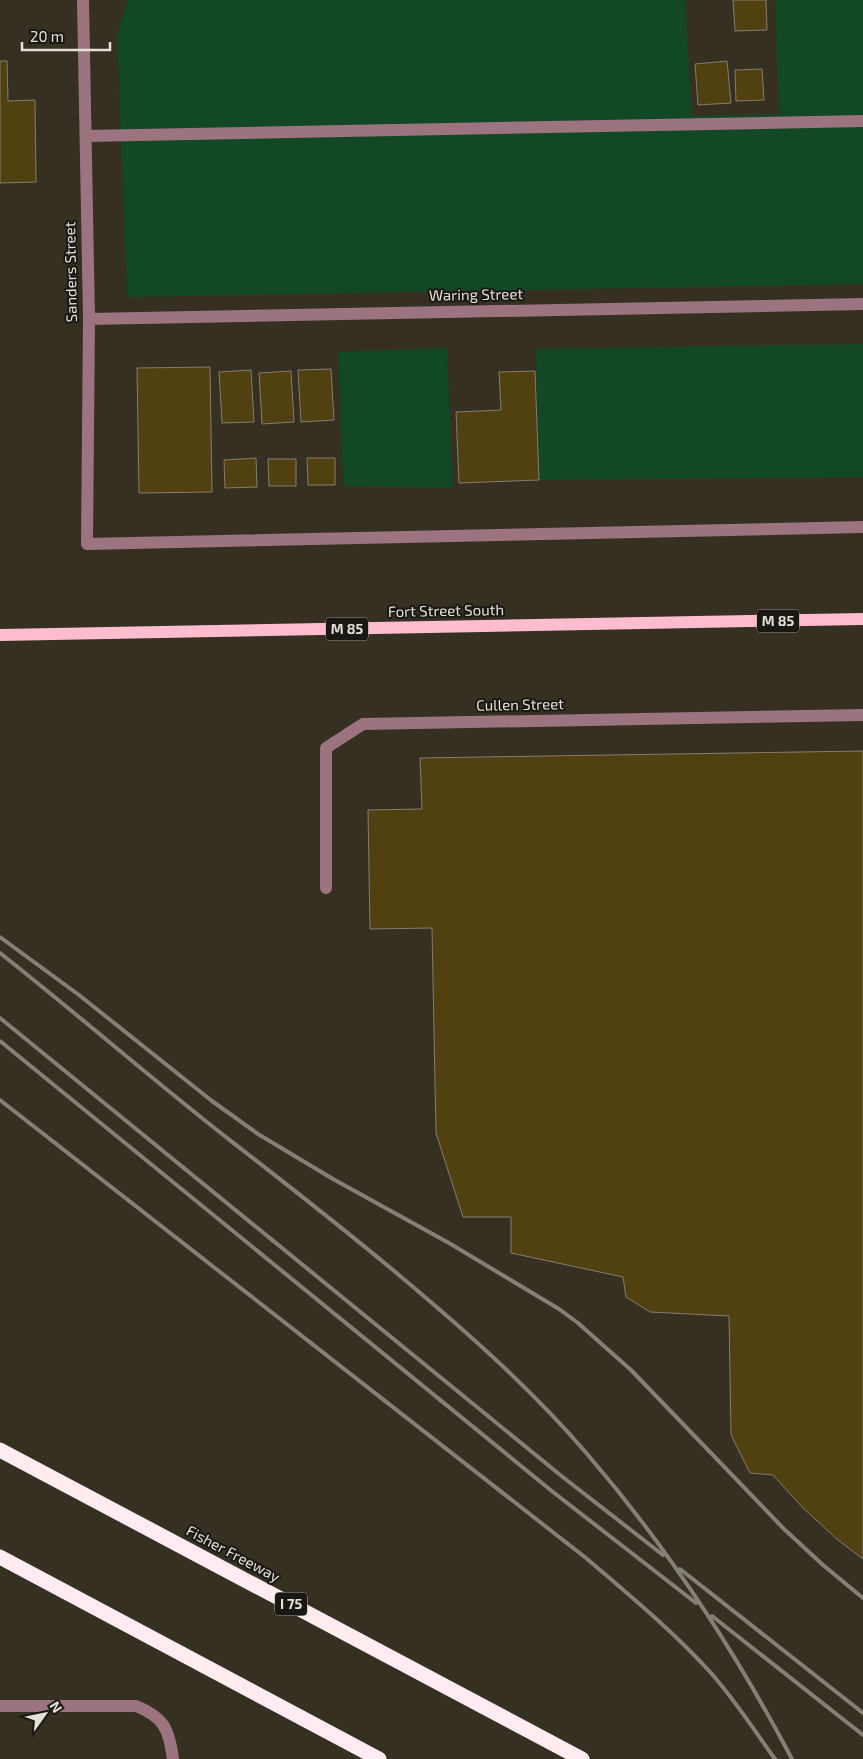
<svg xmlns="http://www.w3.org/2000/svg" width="863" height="1759" font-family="'Exo 2',sans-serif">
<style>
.green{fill:#124825}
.building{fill:#514010;stroke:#847e6f}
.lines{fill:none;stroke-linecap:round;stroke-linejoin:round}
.minor{stroke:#9b747f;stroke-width:12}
.major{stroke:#fdbdce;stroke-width:12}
.highway{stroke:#ffebf0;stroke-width:15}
.rail{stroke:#858075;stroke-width:4}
.labels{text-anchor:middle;stroke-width:4;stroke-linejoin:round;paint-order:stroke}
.shield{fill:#1a1812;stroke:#a8a59d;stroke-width:1}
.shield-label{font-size:14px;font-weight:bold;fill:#e5e1d9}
.street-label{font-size:15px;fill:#e5e1d9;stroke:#1a1812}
</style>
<rect width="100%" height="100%" fill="#353022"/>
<!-- green -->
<path class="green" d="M 128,0 L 685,0 L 692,116 L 779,114 L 775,0 L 863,0 L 863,284 L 127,297 L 117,35 Z
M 863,344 L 863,477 L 539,480 L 536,349 Z
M 447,348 L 453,488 L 343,486 L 338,352 Z"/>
<!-- building -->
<path class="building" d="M 733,0 L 766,0 L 767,30 L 735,31 Z
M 0,61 L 7,61 L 8,101 L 35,100 L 36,182 L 0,183 Z
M 727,61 L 731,103 L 698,105 L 695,64 Z
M 762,69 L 764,100 L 736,101 L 735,70 Z
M 210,367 L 212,492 L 139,493 L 137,368 Z
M 331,369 L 334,420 L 301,422 L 298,370 Z
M 251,370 L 254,422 L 222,423 L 219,372 Z
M 291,371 L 294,422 L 262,424 L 259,373 Z
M 535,371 L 539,480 L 459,483 L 456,412 L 501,410 L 499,372 Z
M 256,458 L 257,487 L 225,488 L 224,460 Z
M 307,458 L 335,458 L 335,485 L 308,485 Z
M 268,459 L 296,459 L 296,486 L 269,486 Z
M 863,751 L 863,1559 L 838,1540 L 803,1508 L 773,1475 L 750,1473 L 731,1435 L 729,1316 L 650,1312 L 626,1297 L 623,1277 L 511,1253 L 511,1217 L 463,1217 L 436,1133 L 432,928 L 370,929 L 368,810 L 422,809 L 420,758 Z"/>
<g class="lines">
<!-- minor -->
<path class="minor" d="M 83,0 L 89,319 L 87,544 L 863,527
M 86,136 L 863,121
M 89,319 L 863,304
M 326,888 L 326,748 L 363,724 L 863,715
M 0,1706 L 136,1706 C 164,1717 169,1729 173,1759"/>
<!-- major -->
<path class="major" d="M 0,635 L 863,619"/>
<!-- highway -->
<path class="highway" d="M 0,1450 L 582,1759
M 0,1557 L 379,1759"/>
<!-- rail -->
<path class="rail" d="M 0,937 L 79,995 L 212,1101 L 258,1134 L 333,1179 L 449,1243 L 559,1309 L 578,1323 L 631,1370 L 784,1529 L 823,1565 L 863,1598
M 0,953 C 75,1012 147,1075 222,1134 C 289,1186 355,1237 419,1292 C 478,1342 537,1395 588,1455 C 668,1548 735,1651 792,1759
M 0,1018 L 564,1478 L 663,1555
M 0,1041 L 553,1492 L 696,1603
M 0,1100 L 586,1558 C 629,1595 673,1631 711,1673 C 735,1700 754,1730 775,1759
M 680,1569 L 863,1713
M 712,1616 L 863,1735"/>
</g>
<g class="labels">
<!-- shield labels -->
<g class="shield">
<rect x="757" y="609.5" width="42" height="23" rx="4"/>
<rect x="326" y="617.5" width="42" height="23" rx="4"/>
<rect x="275" y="1592.5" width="32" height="23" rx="4"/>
</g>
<g class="shield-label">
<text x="778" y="626">M 85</text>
<text x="347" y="634">M 85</text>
<text x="291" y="1609">I 75</text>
</g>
<!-- street labels -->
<g class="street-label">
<text transform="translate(71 272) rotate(-91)" y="5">Sanders Street</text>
<text transform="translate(476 295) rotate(-1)" y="5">Waring Street</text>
<text transform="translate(446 611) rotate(-1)" y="5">Fort Street South</text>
<text transform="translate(520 705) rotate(-1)" y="5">Cullen Street</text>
<text transform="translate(233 1554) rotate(28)" y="5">Fisher Freeway</text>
</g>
</g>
<!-- north arrow -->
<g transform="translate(45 1714) rotate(57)" stroke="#1a1812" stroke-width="4" paint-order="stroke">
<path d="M0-4L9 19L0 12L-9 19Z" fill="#e5e1d9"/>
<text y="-8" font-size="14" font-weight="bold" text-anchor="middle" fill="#e5e1d9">N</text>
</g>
<!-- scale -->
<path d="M22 42v8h88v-8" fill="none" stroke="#e5e1d9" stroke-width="2.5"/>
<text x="30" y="42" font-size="15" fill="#e5e1d9" stroke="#1a1812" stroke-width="4" paint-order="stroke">20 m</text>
</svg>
